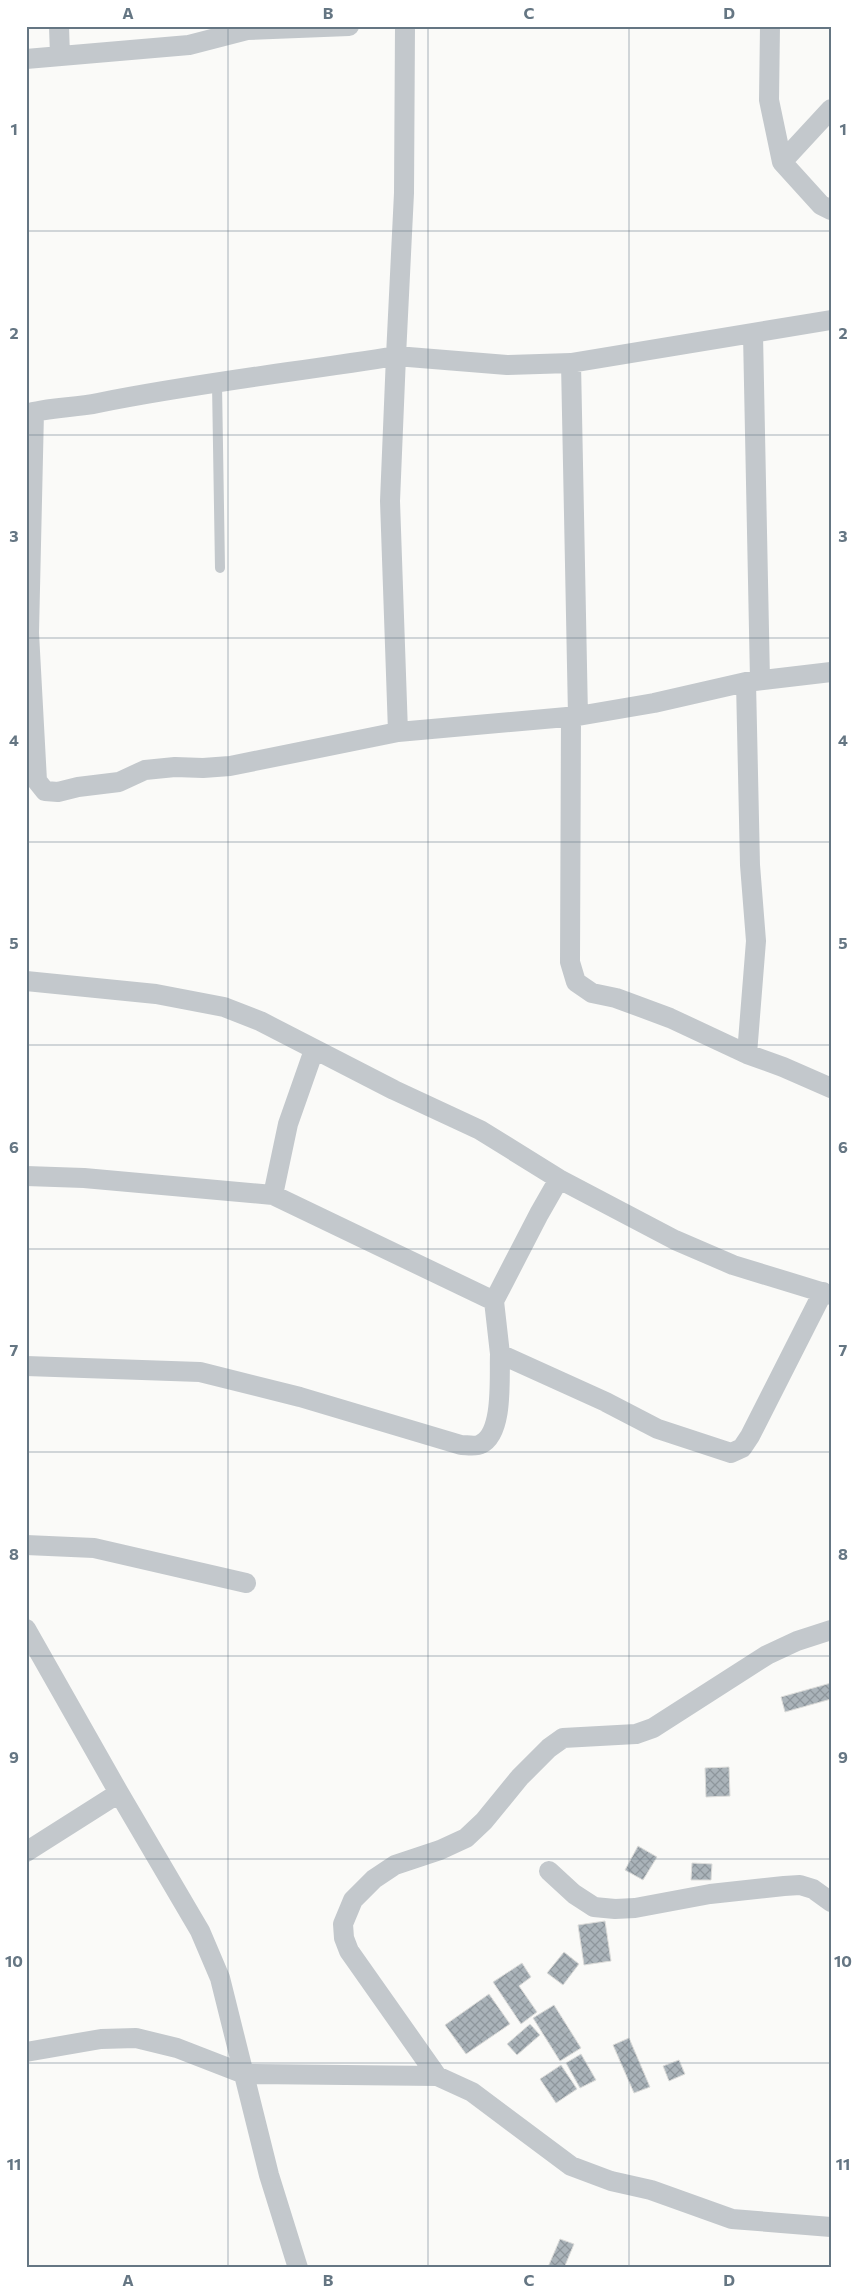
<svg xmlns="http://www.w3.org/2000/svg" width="857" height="2294" font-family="Commissioner,sans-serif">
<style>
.building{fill:url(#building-cross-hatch);stroke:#dcdcda}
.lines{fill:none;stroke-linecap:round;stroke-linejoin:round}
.service{stroke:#c3c8cc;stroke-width:10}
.minor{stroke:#c3c8cc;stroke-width:20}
.grid{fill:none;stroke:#657683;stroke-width:1;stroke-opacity:0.55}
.neatline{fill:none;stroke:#657683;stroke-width:2}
.grid-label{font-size:16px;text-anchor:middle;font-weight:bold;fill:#657683}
</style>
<defs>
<pattern id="building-cross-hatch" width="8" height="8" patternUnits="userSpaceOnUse" patternTransform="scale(1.25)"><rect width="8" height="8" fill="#aab3b9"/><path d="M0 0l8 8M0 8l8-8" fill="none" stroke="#8e969c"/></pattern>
</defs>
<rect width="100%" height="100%" fill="#fafaf8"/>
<!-- building -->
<path class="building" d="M 831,1683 L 831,1699 L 785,1712 L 781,1697 Z
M 729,1767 L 730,1796 L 706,1797 L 705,1768 Z
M 638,1846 L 657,1857 L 643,1880 L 625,1870 Z
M 692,1863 L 712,1864 L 711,1880 L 691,1880 Z
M 605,1921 L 611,1961 L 584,1965 L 578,1925 Z
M 564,1952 L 579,1964 L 563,1985 L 547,1973 Z
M 522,1963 L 531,1977 L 519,1986 L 537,2012 L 521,2024 L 493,1982 Z
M 489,1994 L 510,2024 L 466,2054 L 445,2025 Z
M 554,2005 L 581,2048 L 560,2061 L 533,2018 Z
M 530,2024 L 540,2035 L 517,2055 L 507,2044 Z
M 629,2038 L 650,2087 L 634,2093 L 613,2045 Z
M 581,2054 L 596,2080 L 580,2088 L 566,2063 Z
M 679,2060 L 685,2074 L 669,2081 L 663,2066 Z
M 561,2065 L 577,2089 L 556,2103 L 540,2079 Z
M 560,2239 L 574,2244 L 564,2268 L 551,2268 L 548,2267 Z"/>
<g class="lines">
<!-- service -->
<path class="service" d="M 217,384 L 220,568"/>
<!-- minor -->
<path class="minor" d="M 59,26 L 60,56
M 405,26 L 404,193 L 396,356 L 507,365 L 571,363 L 831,320
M 770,26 L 769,100 L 782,162 L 821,205 L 831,210
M 26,59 L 189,45 L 247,30 L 349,26
M 782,162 L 831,109
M 753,334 L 760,680
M 571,363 L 578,716
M 34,412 L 29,633 L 37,781 L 45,791 L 58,792 L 78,787 L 119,782 L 145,770 L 175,767 L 203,768 L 230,766 L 398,732 L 578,716 L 654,703 L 746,682 L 831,672
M 26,414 C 48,407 75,408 98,403 C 196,383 297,372 396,356 L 390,501 L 398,732
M 746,682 L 750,865 L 756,941 L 747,1054
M 571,717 L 570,962 L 576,982 L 592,993 L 616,998 L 670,1018 L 747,1054 L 783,1067 L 831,1088
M 26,981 L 156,994 L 224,1007 L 260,1021 L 394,1090 L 480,1130 L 559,1179 L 675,1240 L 733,1265 L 831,1295
M 26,1176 L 84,1178 L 273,1195 L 494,1301 L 539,1214 L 559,1179
M 273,1195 L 288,1124 L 314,1050
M 494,1301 L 500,1354 L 606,1402 L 658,1429 L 731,1453 L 742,1448 L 750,1436 L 823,1292
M 26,1366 L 200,1372 L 300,1397 L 461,1445 C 467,1445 476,1447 481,1444 C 504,1433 499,1377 500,1354
M 26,1545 L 94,1548 L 246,1583
M 26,1629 L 119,1793 L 200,1931 L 220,1978 L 269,2175 L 298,2268
M 26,1852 L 119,1793
M 549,1871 L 574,1894 L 594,1907 L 615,1909 L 635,1908 L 710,1894 L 784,1886 L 800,1885 L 813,1889 L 831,1902
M 26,2052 L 101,2039 L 136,2038 L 177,2048 L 244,2074 L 437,2076 L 472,2092 L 571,2166 L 611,2181 L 651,2190 L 732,2219 L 831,2227
M 437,2076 L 349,1951 L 344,1938 L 343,1924 L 353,1900 L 374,1879 L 395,1865 L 440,1850 L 466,1838 L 484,1821 L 520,1777 L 549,1748 L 563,1738 L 636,1734 L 653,1728 L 767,1655 L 797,1641 L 831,1630"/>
</g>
<!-- grid -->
<path class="grid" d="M 228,26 L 228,2268M 428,26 L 428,2268M 629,26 L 629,2268M 26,231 L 831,231M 26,435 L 831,435M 26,638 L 831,638M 26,842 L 831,842M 26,1045 L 831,1045M 26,1249 L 831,1249M 26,1452 L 831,1452M 26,1656 L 831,1656M 26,1859 L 831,1859M 26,2063 L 831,2063"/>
<!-- border -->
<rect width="857" height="2294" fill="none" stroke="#ffffff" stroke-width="55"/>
<rect x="28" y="28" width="802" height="2238" class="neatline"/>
<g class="grid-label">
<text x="128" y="19">A</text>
<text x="328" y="19">B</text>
<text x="529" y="19">C</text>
<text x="729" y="19">D</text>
<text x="14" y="135">1</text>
<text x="843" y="135">1</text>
<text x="14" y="339">2</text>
<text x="843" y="339">2</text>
<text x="14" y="542">3</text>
<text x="843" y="542">3</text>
<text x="14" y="746">4</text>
<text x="843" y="746">4</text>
<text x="14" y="949">5</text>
<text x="843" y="949">5</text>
<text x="14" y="1153">6</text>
<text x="843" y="1153">6</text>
<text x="14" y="1356">7</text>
<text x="843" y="1356">7</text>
<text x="14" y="1560">8</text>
<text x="843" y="1560">8</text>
<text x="14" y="1763">9</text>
<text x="843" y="1763">9</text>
<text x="14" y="1967">10</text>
<text x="843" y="1967">10</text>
<text x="14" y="2170">11</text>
<text x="843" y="2170">11</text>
<text x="128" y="2286">A</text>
<text x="328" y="2286">B</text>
<text x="529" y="2286">C</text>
<text x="729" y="2286">D</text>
</g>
</svg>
